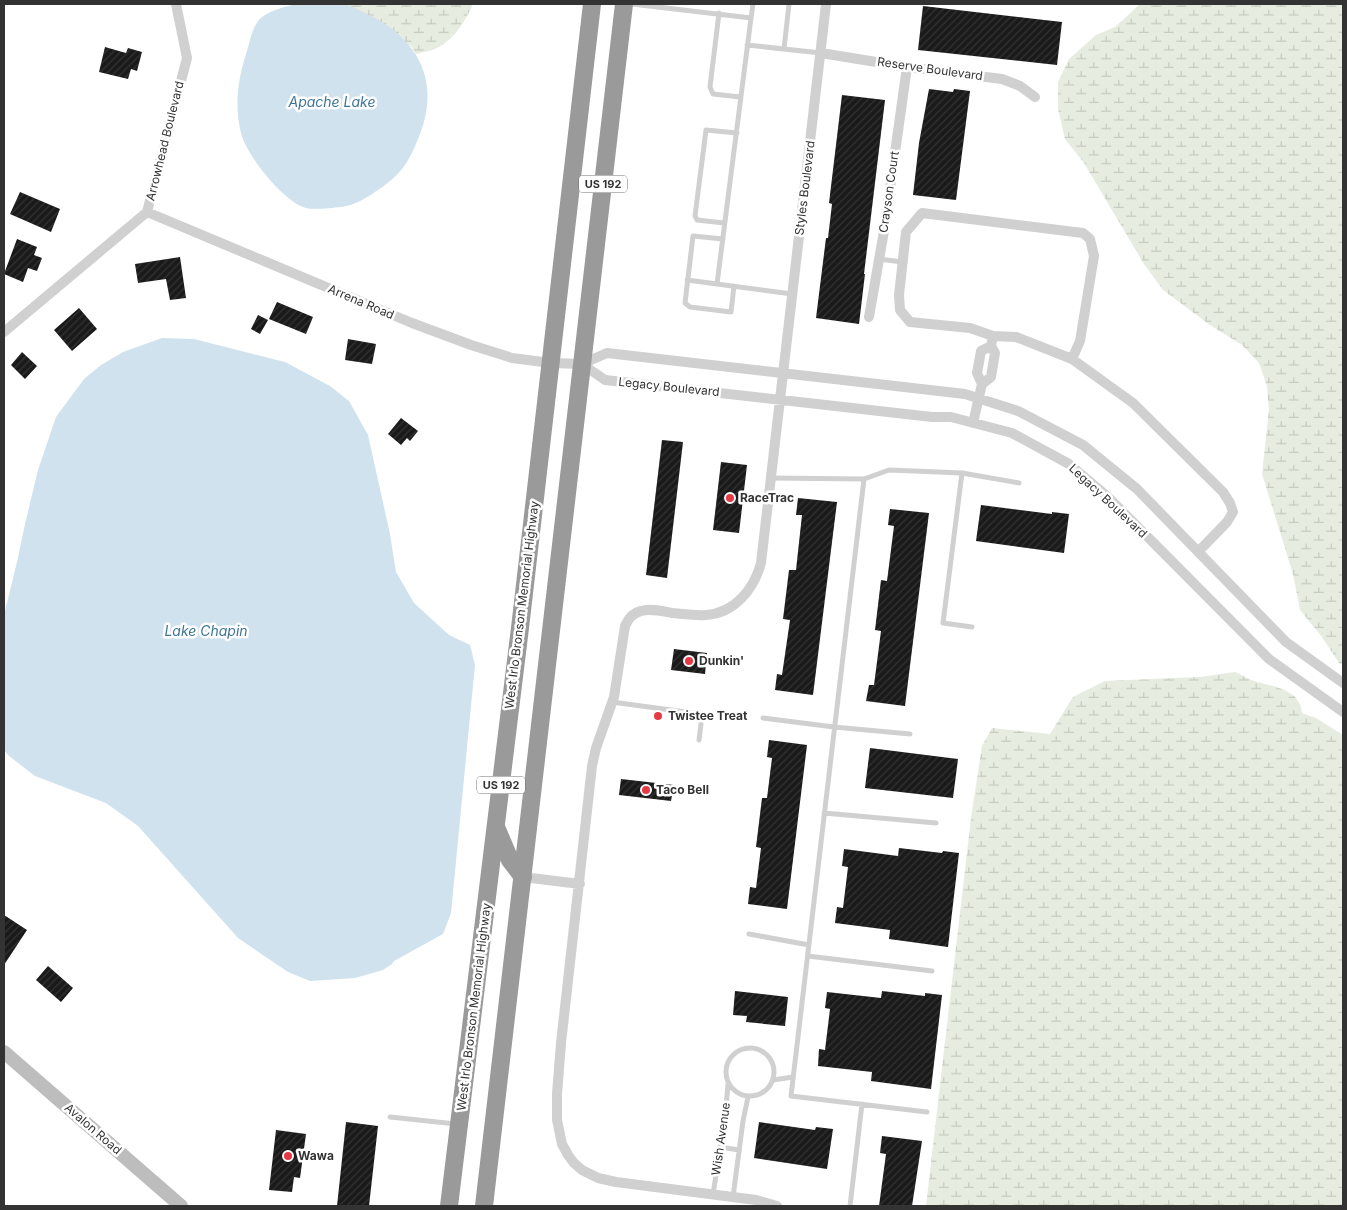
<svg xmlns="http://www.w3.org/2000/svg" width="1347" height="1210" font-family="Inter,sans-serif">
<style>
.wetland{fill:url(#wetland-marsh)}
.water{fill:#cfe2ee}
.building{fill:url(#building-hatch)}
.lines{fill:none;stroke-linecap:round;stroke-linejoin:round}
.lane{stroke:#d0d0d0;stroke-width:5}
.street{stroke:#d0d0d0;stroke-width:10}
.secondary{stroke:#bdbdbd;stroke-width:14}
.highway{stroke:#9a9a9a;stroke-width:18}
.poi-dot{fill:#e63946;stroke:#fff;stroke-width:2}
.labels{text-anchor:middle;stroke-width:5;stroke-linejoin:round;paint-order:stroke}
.shield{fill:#fff;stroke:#707070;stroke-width:1}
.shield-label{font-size:11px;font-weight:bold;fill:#333}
.street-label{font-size:12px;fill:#333;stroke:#fff}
.poi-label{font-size:12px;font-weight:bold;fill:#333;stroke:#fff;text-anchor:start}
.water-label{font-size:14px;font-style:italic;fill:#3f7597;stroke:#fff}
</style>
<defs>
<pattern id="wetland-marsh" width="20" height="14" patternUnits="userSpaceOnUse" patternTransform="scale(1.25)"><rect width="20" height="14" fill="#e6ecdf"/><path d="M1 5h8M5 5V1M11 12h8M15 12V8" fill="none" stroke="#c6cbc0"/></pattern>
<pattern id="building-hatch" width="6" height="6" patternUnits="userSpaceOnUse" patternTransform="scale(1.25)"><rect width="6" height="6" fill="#1a1a1a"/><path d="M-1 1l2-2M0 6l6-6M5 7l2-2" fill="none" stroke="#333"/></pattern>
</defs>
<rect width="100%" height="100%" fill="#fff"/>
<!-- wetland -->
<path class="wetland" d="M 342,4 L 473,4 C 466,20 455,38 439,47 C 432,51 423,52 416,54 L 411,46 L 354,8 Z
M 1140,4 L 1343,4 L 1343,665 L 1339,663 L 1322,637 L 1300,610 L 1293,574 L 1262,474 L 1269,410 L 1267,386 L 1259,363 L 1242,345 L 1210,325 L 1163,290 L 1144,264 L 1084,163 L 1065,139 L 1058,109 L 1058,82 L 1069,59 L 1096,35 L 1115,27 Z
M 1235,672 C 1242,675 1250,680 1257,682 C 1276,687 1300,690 1302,713 L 1316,718 L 1343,735 L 1343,1206 L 926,1206 L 971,818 L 982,746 L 992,728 L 1050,734 L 1073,697 L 1105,681 L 1200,677 Z"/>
<!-- water -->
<path class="water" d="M 301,4 C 314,4 330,1 343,4 C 353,6 362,12 371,16 C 419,40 440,82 420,134 C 410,159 404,172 381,188 C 369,196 355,206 340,207 C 332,208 314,210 306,208 C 284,202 246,155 241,133 C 234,105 238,78 247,51 C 250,41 253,24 262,17 C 273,9 289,5 301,4 Z
M 162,338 L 194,339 L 285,362 L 330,386 L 349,401 L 368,435 L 390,534 L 396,572 L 414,603 L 449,635 L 470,645 L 475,665 L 451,913 L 443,934 L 394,961 L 392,964 L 383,970 L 355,978 L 310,981 L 288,972 L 238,938 L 138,826 L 106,803 L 35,776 L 9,756 L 4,750 L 4,615 L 17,562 L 25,524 L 38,470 L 56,417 L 84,379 L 101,365 L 123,352 Z"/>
<!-- building -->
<path class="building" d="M 923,6 L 1062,22 L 1057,65 L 918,50 Z
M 105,47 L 126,53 L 128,48 L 142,52 L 137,71 L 131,69 L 128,79 L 99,72 Z
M 929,89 L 953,92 L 954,89 L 970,91 L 956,200 L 913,195 L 919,143 Z
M 842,95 L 885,100 L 864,274 L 865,274 L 859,324 L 816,318 L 826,238 L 828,238 L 832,204 L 829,203 Z
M 20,192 L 60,209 L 51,232 L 10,214 Z
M 17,239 L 37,247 L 34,255 L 42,258 L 37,271 L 28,268 L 23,282 L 4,274 Z
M 180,257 L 186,298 L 170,300 L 166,279 L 138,283 L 135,264 Z
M 277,302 L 313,317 L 306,334 L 269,319 Z
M 79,308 L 97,329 L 72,351 L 54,330 Z
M 258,315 L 268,320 L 260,334 L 251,329 Z
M 348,339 L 376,344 L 372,364 L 345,360 Z
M 22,352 L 37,366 L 25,379 L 11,365 Z
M 401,418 L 418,431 L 410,441 L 407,438 L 401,445 L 388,434 Z
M 662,440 L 683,442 L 667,578 L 646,575 Z
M 721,462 L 747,465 L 739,533 L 713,530 Z
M 798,498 L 837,502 L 813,695 L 775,690 L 777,674 L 782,675 L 790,620 L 783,619 L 789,570 L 796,570 L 802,515 L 796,515 Z
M 981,505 L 1052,514 L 1052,512 L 1069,514 L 1064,553 L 976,541 Z
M 890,509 L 929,513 L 905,706 L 866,701 L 869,685 L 874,685 L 881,631 L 875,630 L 881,580 L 887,581 L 894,526 L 888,525 Z
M 674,649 L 707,653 L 705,674 L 671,670 Z
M 769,740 L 807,745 L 787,909 L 748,904 L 750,887 L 756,888 L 761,848 L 756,847 L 762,798 L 767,798 L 772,758 L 767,757 Z
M 870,748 L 958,759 L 953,798 L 865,788 Z
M 621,779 L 674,785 L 671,801 L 619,795 Z
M 899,848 L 942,853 L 943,851 L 959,853 L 948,947 L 889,939 L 890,930 L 835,923 L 837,907 L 843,908 L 848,867 L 842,866 L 844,849 L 898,856 Z
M 4,915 L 27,930 L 4,965 Z
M 48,966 L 73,988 L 61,1002 L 36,980 Z
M 735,991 L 788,997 L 785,1026 L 746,1022 L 747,1016 L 733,1015 Z
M 882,991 L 925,996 L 925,993 L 942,995 L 931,1089 L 871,1081 L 872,1072 L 818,1066 L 819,1049 L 825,1050 L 830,1009 L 825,1008 L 827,992 L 881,998 Z
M 346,1122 L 378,1126 L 369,1206 L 337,1206 Z
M 759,1122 L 815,1130 L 816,1127 L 833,1129 L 827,1169 L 754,1158 Z
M 276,1130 L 306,1134 L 300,1178 L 294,1177 L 292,1192 L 269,1190 Z
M 882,1136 L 922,1141 L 912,1206 L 879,1206 L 886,1154 L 880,1153 Z"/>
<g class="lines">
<!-- lane -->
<path class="lane" d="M 632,4 L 751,18 L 753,4
M 719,13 L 710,87 L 713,94 L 740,97
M 747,45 L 821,53
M 784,49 L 789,4
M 724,223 L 697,220 L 695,216 L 706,130 L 737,133
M 723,239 L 693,236 L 685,303 L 690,307 L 731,312 L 734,286
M 879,259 L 902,262
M 687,280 L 792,294
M 717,284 L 751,18
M 962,473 L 943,623 L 972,627
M 771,478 L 864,479 L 889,470 L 962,473 L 1019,483
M 864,479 L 791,1096 L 927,1112
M 612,702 L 693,713 L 700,718 L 701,724 L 699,740
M 763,718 L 834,727 L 910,734
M 824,813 L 936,823
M 749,934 L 809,945
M 808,956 L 932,971
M726 1072a24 24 0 1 1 48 0a24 24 0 1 1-48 0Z
M 773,1080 L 793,1077
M 390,1117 L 456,1124
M 720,1147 L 739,1150
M 713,1194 L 725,1119 L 728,1084
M 733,1197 L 743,1121 L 748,1097
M 850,1206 L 862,1104"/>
<!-- street -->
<path class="street" d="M 821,53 L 907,67 L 1002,79 L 1020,86 L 1035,97
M 147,212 L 412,323 L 471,345 L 512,358 L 551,363 L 582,364 L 607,353 L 965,394 L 1018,411 L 1083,445 L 1137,489 L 1286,642 L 1343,683
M 869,317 L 884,231 L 907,67
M 4,332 L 147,212 L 187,58 L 176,4
M 993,336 L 970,328 L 910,322 L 900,310 L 899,295 L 906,232 L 922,213 L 1083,233 L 1090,239 L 1094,256 L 1080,341 L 1072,359
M 991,346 L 993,336 L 1016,337 L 1072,359 L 1133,403 L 1223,492 L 1230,503 L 1233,512 L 1227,522 L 1198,552
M 582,364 L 605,380 L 932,417 L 951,417 L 1012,433 L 1069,464 L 1108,497 L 1269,659 L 1343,712
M 973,423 L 982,384 L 977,373 L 981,351 L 991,346 L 995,353 L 991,377 L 982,384
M 523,877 L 580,884
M 777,1206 L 756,1200 L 616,1182 L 598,1178 L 582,1170 L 574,1163 L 568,1155 L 562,1144 L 557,1120 L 557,1094 L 561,1043 L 592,766 L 596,748 L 614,697 L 625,626 C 628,619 632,613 641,611 C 650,608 662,611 672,613 C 683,614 695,616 706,615 C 735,613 754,589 761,563 L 826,4"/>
<!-- secondary -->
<path class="secondary" d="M 4,1052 L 181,1206"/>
<!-- highway -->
<path class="highway" d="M 496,827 L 510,860 L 523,877
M 449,1206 L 520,628 L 592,4
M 484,1206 L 624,4"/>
</g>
<!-- markers -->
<g class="poi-dot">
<circle cx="730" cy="498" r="5"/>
<circle cx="689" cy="661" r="5"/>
<circle cx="658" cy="716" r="5"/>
<circle cx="646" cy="790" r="5"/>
<circle cx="288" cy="1156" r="5"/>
</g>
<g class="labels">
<!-- shield labels -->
<g class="shield">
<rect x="579" y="175.5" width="48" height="17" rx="4"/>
<rect x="477" y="776.5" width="48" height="17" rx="4"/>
</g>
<g class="shield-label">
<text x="603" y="188">US 192</text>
<text x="501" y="789">US 192</text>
</g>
<!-- street labels -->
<g class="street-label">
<text transform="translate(930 69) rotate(8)" y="4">Reserve Boulevard</text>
<text transform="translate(165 141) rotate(-76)" y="4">Arrowhead Boulevard</text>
<text transform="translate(805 188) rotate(-83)" y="4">Styles Boulevard</text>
<text transform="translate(889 192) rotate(-82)" y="4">Crayson Court</text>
<text transform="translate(361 302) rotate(23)" y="4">Arrena Road</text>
<text transform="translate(669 387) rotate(6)" y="4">Legacy Boulevard</text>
<text transform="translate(1108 501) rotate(43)" y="4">Legacy Boulevard</text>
<text transform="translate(522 605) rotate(-83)" y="4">West Irlo Bronson Memorial Highway</text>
<text transform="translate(474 1007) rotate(-83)" y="4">West Irlo Bronson Memorial Highway</text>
<text transform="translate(93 1129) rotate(41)" y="4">Avalon Road</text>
<text transform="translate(721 1139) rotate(-82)" y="4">Wish Avenue</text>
</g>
<!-- poi labels -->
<g class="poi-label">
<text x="740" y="502">RaceTrac</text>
<text x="699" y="665">Dunkin'</text>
<text x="668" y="720">Twistee Treat</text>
<text x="656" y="794">Taco Bell</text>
<text x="298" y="1160">Wawa</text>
</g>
<!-- water labels -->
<g class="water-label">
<text x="332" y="107">Apache Lake</text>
<text x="206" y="636">Lake Chapin</text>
</g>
</g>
<!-- border -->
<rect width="1347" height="1210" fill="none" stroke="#333333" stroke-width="10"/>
</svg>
